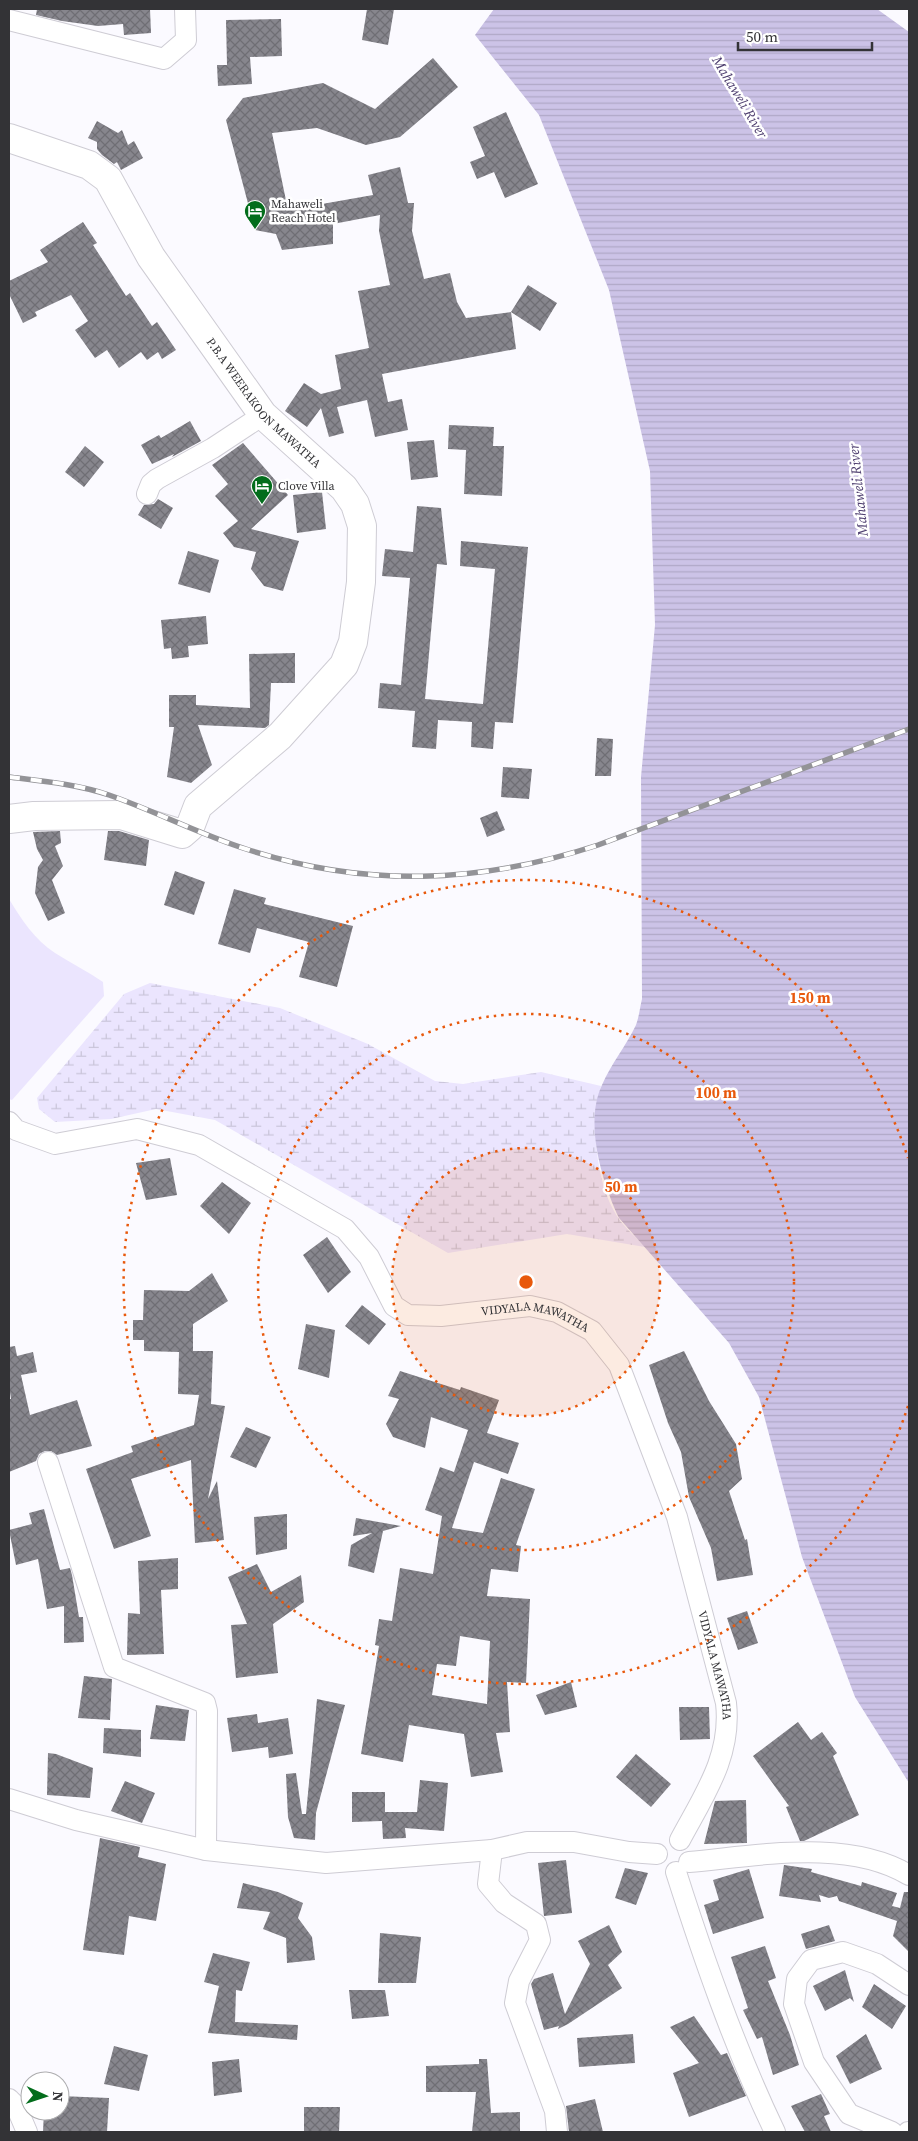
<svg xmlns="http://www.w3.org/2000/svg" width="918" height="2141" font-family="'Source Serif 4',serif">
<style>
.wetland{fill:url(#wetland-marsh)}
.park{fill:#ebe5fe}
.water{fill:url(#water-rules)}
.building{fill:url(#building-cross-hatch);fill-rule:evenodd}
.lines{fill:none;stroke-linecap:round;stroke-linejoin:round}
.street-casing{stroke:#ceccd4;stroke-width:22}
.secondary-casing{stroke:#ceccd4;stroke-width:30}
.street{stroke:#fff;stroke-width:20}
.secondary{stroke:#fff;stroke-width:28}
.rail-casing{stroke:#939397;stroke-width:5.5}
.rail{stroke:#fff;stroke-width:4;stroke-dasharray:11;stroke-linecap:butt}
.ring{fill:none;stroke:#e8590c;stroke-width:2.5;stroke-dasharray:2.5 5}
.labels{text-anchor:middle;stroke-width:5;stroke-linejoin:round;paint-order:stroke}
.poi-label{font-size:12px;fill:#333336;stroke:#fff;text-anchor:start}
.street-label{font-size:12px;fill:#333336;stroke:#fff}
.water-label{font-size:14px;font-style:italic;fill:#504171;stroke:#fff}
.centre{fill:#e8590c;stroke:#fff;stroke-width:2.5}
.ring-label{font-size:15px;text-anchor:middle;font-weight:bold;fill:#e8590c;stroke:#fff;stroke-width:5;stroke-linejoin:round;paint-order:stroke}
</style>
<defs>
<pattern id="wetland-marsh" width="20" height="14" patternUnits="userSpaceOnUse" patternTransform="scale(1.25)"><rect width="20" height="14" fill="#ebe5fe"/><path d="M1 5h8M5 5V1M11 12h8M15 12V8" fill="none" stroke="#cac5da"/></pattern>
<pattern id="water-rules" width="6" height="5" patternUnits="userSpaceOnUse" patternTransform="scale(1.25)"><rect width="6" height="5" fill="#ccc3e7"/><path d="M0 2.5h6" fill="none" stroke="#b0a8c7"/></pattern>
<pattern id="building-cross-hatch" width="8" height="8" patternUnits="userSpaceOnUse" patternTransform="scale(1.25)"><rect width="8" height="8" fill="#87868d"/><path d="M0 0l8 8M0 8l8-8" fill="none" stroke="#6f6e74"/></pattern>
</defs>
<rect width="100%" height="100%" fill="#fbfaff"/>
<!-- wetland -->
<path class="wetland" d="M 150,983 L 280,1008 L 368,1044 L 435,1081 L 463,1084 L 541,1072 L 601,1086 C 591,1126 595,1184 619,1219 C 626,1229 637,1238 645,1247 L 567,1234 L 448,1253 L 215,1120 L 156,1109 L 111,1119 L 55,1122 L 39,1109 L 37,1098 L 124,994 Z"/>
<!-- park -->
<path class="park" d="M 9,899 C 21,919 35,940 55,953 C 71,963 87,971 103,982 L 104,996 L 12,1100 L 9,1099 Z"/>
<!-- water -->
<path class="water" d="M 494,9 L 877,9 L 909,32 L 909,1783 L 855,1697 L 802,1557 L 759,1397 L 729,1343 L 619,1218 C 602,1182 584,1123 602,1085 C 611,1064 626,1046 636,1025 C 639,1017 640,1007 642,999 L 641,777 L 655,625 L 650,471 L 609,290 L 539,115 L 475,35 Z"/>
<!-- building -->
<path class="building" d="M 37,9 L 150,9 L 151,33 L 124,35 L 123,24 L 98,26 L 62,21 L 36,15 Z
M 367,9 L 394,9 L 388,45 L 362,40 Z
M 281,19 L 282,56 L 250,57 L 252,84 L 218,86 L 217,65 L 227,65 L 226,20 Z
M 433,58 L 458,87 L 400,137 L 366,145 L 317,128 L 272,133 L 288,210 L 373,195 L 368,175 L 400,167 L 408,203 L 414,203 L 412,231 L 424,279 L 450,273 L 457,302 L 466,318 L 511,312 L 516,349 L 382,374 L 388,402 L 402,399 L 408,430 L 375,437 L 367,400 L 337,407 L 344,433 L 329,437 L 321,408 L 307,427 L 285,411 L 304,383 L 321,394 L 341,389 L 335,355 L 369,348 L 358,291 L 390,285 L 379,231 L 380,215 L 333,224 L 333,244 L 282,250 L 276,234 L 255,230 L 226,120 L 243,98 L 323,83 L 375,109 Z
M 506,112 L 538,184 L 505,198 L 494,172 L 477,179 L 470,162 L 485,156 L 473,127 Z
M 97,121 L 118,133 L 122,130 L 128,145 L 134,141 L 143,158 L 121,170 L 117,162 L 114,164 L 102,155 L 97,149 L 97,142 L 88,138 Z
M 83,222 L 97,243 L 93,245 L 126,296 L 130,293 L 152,326 L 157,322 L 176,350 L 162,359 L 158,352 L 147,360 L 141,352 L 119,368 L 107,350 L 95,358 L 75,330 L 88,321 L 71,295 L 35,312 L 37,316 L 23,323 L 9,294 L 9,281 L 48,262 L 40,250 Z
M 528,285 L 557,303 L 540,331 L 511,312 Z
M 190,421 L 201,441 L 172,457 L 174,454 L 152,464 L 141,445 L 159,435 L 161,438 Z
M 449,425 L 494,427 L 493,446 L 504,446 L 502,496 L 464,494 L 466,450 L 448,449 Z
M 434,440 L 438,477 L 411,480 L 407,442 Z
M 243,443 L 288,495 L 251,529 L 299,541 L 283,591 L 264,586 L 251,569 L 256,552 L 234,547 L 223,533 L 238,521 L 215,496 L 228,484 L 212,465 Z
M 85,446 L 104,462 L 84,487 L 65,472 Z
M 322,492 L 326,529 L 297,533 L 293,495 Z
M 158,499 L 173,508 L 161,529 L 138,515 L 144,505 L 154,504 Z
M 417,506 L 441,508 L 447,565 L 437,564 L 425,699 L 483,704 L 495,569 L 460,566 L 461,541 L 528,547 L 513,723 L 495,722 L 493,749 L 471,747 L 472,722 L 438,720 L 436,749 L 412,747 L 415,711 L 378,708 L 380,683 L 401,685 L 410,578 L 382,576 L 385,549 L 413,552 Z
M 188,551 L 219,560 L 210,593 L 178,584 Z
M 206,616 L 208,644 L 188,646 L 189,657 L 172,659 L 171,648 L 164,649 L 161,620 Z
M 295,653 L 295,683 L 271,683 L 269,725 L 265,728 L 198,725 L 212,765 L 191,783 L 167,777 L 174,727 L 169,727 L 169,695 L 196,695 L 196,705 L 250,708 L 249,654 Z
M 597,738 L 613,739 L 611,776 L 595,776 Z
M 503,767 L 532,769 L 529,799 L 501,797 Z
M 497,811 L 505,830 L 487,837 L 480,818 Z
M 60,831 L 61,843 L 55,846 L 63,866 L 52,880 L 65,913 L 48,921 L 35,893 L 38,867 L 43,860 L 37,849 L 33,832 Z
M 108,831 L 119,831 L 149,840 L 146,866 L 104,860 Z
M 175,871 L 205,882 L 194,915 L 164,905 Z
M 234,889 L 266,898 L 264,904 L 353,926 L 337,987 L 299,977 L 309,942 L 257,928 L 250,953 L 218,944 Z
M 170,1158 L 177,1195 L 146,1200 L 136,1163 Z
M 222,1182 L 251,1203 L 229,1234 L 200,1206 Z
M 327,1237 L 351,1272 L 328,1293 L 303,1255 Z
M 212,1273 L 228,1301 L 193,1324 L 193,1351 L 213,1351 L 211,1404 L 225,1406 L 208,1499 L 217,1481 L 224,1540 L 195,1543 L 191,1460 L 131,1479 L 151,1536 L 114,1549 L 86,1469 L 133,1452 L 131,1446 L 194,1425 L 199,1395 L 178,1394 L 179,1352 L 144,1351 L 144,1340 L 133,1340 L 133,1320 L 143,1320 L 144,1290 L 189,1291 Z
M 362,1305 L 386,1324 L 369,1345 L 345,1326 Z
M 306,1324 L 335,1330 L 329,1378 L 298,1369 Z
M 15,1346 L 17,1356 L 33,1352 L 37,1372 L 21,1375 L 30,1415 L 77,1400 L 92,1446 L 57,1455 L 51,1451 L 45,1451 L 39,1454 L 36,1461 L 9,1472 L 9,1399 L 11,1399 L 9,1386 L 9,1347 Z
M 684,1351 L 709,1401 L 736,1444 L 742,1479 L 729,1491 L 745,1540 L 747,1539 L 753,1575 L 717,1581 L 711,1548 L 689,1497 L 681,1452 L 668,1423 L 649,1365 Z
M 400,1371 L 460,1390 L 461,1387 L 499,1400 L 487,1433 L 519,1443 L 508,1474 L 474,1462 L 452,1528 L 483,1533 L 501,1478 L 535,1489 L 516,1545 L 521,1546 L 518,1572 L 491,1569 L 487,1596 L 530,1599 L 526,1683 L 507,1682 L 510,1732 L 496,1733 L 503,1772 L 471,1777 L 464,1734 L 409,1725 L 403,1762 L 361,1754 L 379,1646 L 375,1645 L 379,1619 L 392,1621 L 400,1568 L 433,1574 L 442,1516 L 425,1510 L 440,1467 L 454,1472 L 468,1430 L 431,1417 L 425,1448 L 393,1437 L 386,1424 L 399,1399 L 388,1396 ZM 460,1636 L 490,1641 L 487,1704 L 432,1695 L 437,1664 L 456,1666 Z
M 246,1427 L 271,1437 L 256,1468 L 230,1457 Z
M 44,1509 L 60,1570 L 70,1568 L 72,1575 L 79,1617 L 83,1617 L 84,1642 L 64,1643 L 64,1606 L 47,1609 L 38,1559 L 16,1565 L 9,1530 L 32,1524 L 29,1513 Z
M 287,1514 L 287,1549 L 256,1555 L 254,1517 Z
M 356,1518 L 401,1526 L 383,1531 L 374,1573 L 348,1566 L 351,1545 L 372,1533 L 353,1536 Z
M 178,1558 L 178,1589 L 161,1590 L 164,1654 L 127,1655 L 128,1613 L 140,1614 L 138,1561 Z
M 257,1564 L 271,1592 L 301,1575 L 304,1602 L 273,1624 L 278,1673 L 236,1678 L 231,1625 L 247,1624 L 228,1577 Z
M 747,1611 L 758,1643 L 738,1650 L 727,1618 Z
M 84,1676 L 112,1679 L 110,1720 L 78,1718 Z
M 571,1682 L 577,1707 L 545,1715 L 536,1695 Z
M 317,1699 L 345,1705 L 316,1813 L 315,1840 L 294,1838 L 288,1817 L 286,1774 L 296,1773 L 302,1814 L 306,1814 Z
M 156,1705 L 189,1710 L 185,1741 L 150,1739 Z
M 679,1707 L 709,1707 L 710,1739 L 680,1740 Z
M 257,1714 L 258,1723 L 288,1718 L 293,1754 L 269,1758 L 268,1747 L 232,1752 L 227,1718 Z
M 798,1722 L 811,1740 L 822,1732 L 837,1753 L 833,1756 L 859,1815 L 804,1841 L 800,1841 L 786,1807 L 789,1806 L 753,1756 Z
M 104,1728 L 141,1730 L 141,1757 L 103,1753 Z
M 48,1753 L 56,1754 L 93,1768 L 90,1798 L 47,1795 Z
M 636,1754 L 671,1784 L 651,1807 L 616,1777 Z
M 420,1780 L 448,1783 L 444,1831 L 405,1828 L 406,1838 L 383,1839 L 382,1821 L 352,1822 L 352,1792 L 385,1792 L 385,1812 L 417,1812 Z
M 125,1781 L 155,1793 L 142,1823 L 111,1811 Z
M 746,1800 L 747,1843 L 704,1844 L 715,1801 Z
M 100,1838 L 140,1847 L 138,1857 L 166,1864 L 156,1921 L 129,1916 L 124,1955 L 83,1950 Z
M 566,1860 L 572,1913 L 544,1916 L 538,1863 Z
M 784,1865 L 812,1869 L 811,1872 L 861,1886 L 862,1882 L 897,1893 L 892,1906 L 900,1908 L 904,1892 L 909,1892 L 909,1952 L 893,1936 L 897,1921 L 839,1901 L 837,1896 L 829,1898 L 819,1895 L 821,1902 L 779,1896 Z
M 625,1868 L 648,1873 L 636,1905 L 615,1898 Z
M 749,1869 L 764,1918 L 713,1934 L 704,1905 L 719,1900 L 713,1880 Z
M 243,1883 L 278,1892 L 303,1903 L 298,1918 L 312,1937 L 315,1960 L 287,1963 L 286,1938 L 263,1929 L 270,1912 L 237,1908 Z
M 609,1925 L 622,1952 L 608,1965 L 622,1988 L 568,2024 L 558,2029 L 559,2026 L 544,2030 L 531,1984 L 534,1979 L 553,1973 L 565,2014 L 590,1964 L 578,1941 Z
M 829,1925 L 835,1941 L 806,1949 L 801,1934 Z
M 380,1933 L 421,1937 L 416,1983 L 378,1983 Z
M 765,1946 L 776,1978 L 768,1981 L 790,2035 L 799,2065 L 773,2075 L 762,2037 L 757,2039 L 743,2010 L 748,2008 L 731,1957 Z
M 213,1953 L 250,1962 L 242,1991 L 236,1990 L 235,2022 L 298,2025 L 297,2040 L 208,2033 L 219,1986 L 204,1982 Z
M 845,1970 L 854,2002 L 850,1998 L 825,2011 L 813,1986 Z
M 874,1984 L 906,2006 L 892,2029 L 862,2007 Z
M 349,1990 L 385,1990 L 389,2016 L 352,2019 Z
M 694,2016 L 721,2055 L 727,2053 L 746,2096 L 689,2117 L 673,2073 L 699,2063 L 670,2027 Z
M 633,2034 L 635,2063 L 579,2067 L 577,2038 Z
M 866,2034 L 882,2069 L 850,2084 L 836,2056 Z
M 114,2046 L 148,2055 L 139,2091 L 104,2084 Z
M 239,2059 L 242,2092 L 214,2096 L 212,2062 Z
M 479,2059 L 487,2059 L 491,2113 L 520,2112 L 520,2132 L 472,2132 L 476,2092 L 426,2092 L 426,2066 L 479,2064 Z
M 821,2094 L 830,2114 L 824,2116 L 831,2132 L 805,2132 L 791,2106 Z
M 60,2096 L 109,2098 L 107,2132 L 43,2132 L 44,2111 L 60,2111 Z
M 595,2099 L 603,2132 L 569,2132 L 566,2106 Z
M 304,2107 L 340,2107 L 339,2132 L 304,2132 Z"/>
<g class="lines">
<!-- street casing -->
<g class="street-casing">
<g id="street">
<path d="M 9,20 L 164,59 L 186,40 L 185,9"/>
<path d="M 147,494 L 151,484 L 157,479 L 213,448 L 263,415"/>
<path id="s1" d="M 9,1122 L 16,1130 L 55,1144 L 137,1129 L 199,1145 L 345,1229 L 369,1257 L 394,1306 L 408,1315 L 441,1316 L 530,1306 L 557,1312 L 592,1331 L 619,1365 L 677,1517 L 726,1703 C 732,1756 704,1795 680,1840"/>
<path d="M 48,1462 L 114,1667 L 205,1703 L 207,1711 L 206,1850"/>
<path d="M 9,1799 L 76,1820 L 206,1850 L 326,1863 L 492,1850 L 527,1842 L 574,1842 L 629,1852 L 657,1854"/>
<path d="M 492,1850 L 488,1884 L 504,1903 L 536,1924 L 540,1940 L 519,1981 L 515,2003 L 555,2111 L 557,2132"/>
<path d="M 689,1862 C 758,1856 847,1838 909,1875"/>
<path d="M 676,1872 C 704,1960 735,2049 775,2132"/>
<path d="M 9,2099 L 16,2106 L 27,2132"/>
<path d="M 892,2132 L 849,2114 L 814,2062 L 794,2004 L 797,1979 L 811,1960 L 843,1952 L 877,1964 L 909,1985"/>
<path d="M 908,2132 L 909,2132"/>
</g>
</g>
<!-- secondary casing -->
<g class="secondary-casing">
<g id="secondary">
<path id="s2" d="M 9,138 L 89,165 L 108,179 L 151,257 L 263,415 L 344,488 L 355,504 L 362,526 L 361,582 L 353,642 L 344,665 L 280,736 L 198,806 L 190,827 L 182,834 L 121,815 L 34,816 L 9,819"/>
</g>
</g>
<!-- street -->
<use href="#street" class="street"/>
<!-- secondary -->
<use href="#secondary" class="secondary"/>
<!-- rail casing -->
<g class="rail-casing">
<path id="rail" d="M 9,777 C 42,781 77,784 109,795 C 155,811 199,834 246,849 C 366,888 479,884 598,845 L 909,729"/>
</g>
<!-- rail -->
<use href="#rail" class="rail"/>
</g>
<!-- distance rings -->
<circle cx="526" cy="1282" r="134" fill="#e8590c" fill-opacity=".12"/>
<g class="ring">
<circle cx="526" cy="1282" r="134"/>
<circle cx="526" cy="1282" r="268"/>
<path d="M908 1406A402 402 0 1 1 908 1158"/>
</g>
<!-- icons -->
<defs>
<g id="hotel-pin" transform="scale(1.125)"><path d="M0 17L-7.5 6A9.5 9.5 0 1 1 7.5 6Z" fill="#036d1c" stroke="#fff"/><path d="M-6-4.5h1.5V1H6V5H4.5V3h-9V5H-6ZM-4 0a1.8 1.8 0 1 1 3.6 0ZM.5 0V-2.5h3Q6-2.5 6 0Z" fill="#fff"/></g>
</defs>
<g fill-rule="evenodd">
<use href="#hotel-pin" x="255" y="211"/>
<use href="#hotel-pin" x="262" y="486"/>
</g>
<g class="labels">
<!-- poi labels -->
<g class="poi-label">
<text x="271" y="208">Mahaweli<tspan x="271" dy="14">Reach Hotel</tspan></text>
<text x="278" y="490">Clove Villa</text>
</g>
<!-- street labels -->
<g class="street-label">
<text dy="4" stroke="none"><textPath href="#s2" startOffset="382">P.B.A WEERAKOON MAWATHA</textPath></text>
<text dy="4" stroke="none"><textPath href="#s1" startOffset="606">VIDYALA MAWATHA</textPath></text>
<text dy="4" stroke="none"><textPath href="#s1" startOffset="1026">VIDYALA MAWATHA</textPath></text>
</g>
<!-- water labels -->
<g class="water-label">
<text transform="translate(740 97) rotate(59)" y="5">Mahaweli River</text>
<text transform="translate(858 490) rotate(-96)" y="5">Mahaweli River</text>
</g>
</g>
<circle cx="526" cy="1282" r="8" class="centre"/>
<g class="ring-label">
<text x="810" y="1003">150 m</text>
<text x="716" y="1098">100 m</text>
<text x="621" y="1192">50 m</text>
</g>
<!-- border -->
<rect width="918" height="2141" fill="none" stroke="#333336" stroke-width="20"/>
<!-- north arrow -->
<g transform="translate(45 2096) rotate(93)"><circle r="24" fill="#ffffff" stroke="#adadaf"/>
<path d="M0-4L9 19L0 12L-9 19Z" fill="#036d1c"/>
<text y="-8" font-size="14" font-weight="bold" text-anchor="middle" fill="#333336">N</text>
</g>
<!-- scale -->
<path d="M738 42v8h134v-8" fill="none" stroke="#333336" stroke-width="2.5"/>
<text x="746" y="42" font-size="15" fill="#333336" stroke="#ffffff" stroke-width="4" paint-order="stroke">50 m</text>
</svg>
